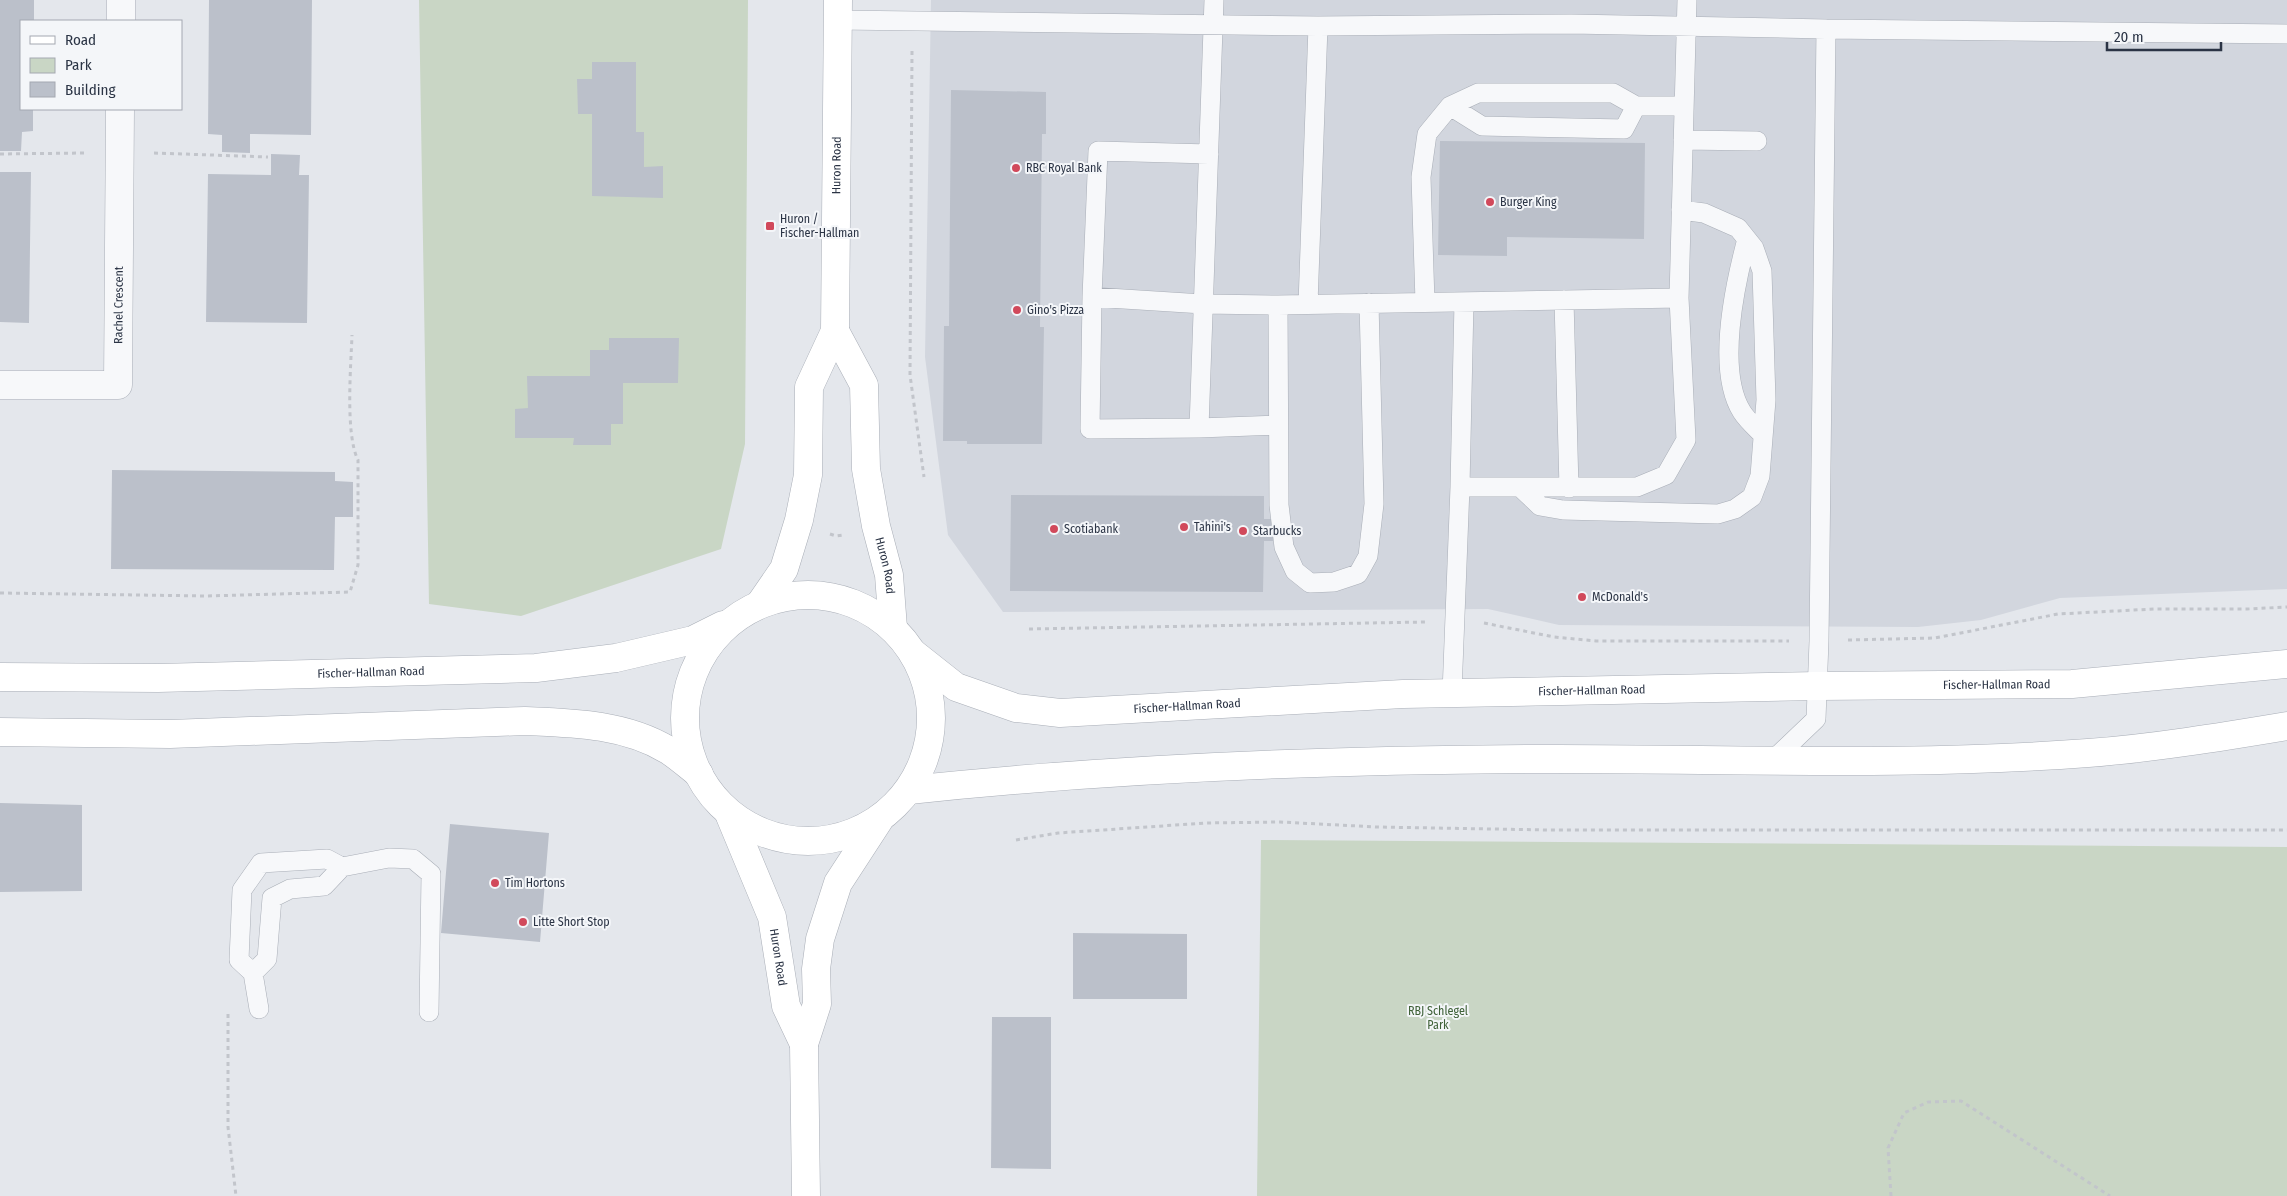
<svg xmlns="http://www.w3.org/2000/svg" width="2287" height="1196" font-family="'Fira Sans Condensed',sans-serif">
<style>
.built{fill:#d2d6de}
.green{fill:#c9d6c5}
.building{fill:#bbc0ca}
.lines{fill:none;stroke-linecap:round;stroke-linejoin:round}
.service-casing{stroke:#a9aeb7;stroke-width:20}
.minor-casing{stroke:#a9aeb7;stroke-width:29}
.secondary-casing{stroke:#a9aeb7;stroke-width:29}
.path{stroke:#c2c5cb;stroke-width:3;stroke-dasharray:4 4;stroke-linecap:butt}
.service{stroke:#f7f8fa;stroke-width:19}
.minor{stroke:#f7f8fa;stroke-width:28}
.secondary{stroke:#fff;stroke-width:28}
.poi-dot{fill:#d1495b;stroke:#f4f6f9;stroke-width:2}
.labels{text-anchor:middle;stroke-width:4;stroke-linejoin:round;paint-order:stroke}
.street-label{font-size:12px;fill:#2b3445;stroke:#f4f6f9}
.poi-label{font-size:12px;fill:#2b3445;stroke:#f4f6f9;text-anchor:start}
.park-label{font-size:12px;fill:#3f6138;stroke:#f4f6f9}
</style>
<rect width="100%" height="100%" fill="#e4e7ec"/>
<!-- built -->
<path class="built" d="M 931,0 L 2287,0 L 2287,589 L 2060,598 L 1981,620 L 1918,627 L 1559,625 L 1488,609 L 1003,612 L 948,535 L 925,357 Z"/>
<!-- green -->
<path class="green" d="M 419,0 L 748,0 L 745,444 L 721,549 L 521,616 L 429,604 Z
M 1261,840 L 2287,847 L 2287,1196 L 1257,1196 Z"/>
<!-- building -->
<path class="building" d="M 0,0 L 34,0 L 34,21 L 21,21 L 21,109 L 33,109 L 33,131 L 22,132 L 21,151 L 0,151 Z
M 209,0 L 312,0 L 311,135 L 250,134 L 250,153 L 222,152 L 222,135 L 208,134 Z
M 592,62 L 636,62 L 636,132 L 644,132 L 644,167 L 663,166 L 663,198 L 592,196 L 592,114 L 578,114 L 577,79 L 592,79 Z
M 951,90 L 1046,92 L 1046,134 L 1042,134 L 1040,327 L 1044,327 L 1042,444 L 967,444 L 967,441 L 943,441 L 944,326 L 949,326 Z
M 1440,141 L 1645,143 L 1644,239 L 1507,237 L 1507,256 L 1438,255 Z
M 271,154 L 300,155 L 299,175 L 309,175 L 307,323 L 206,322 L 208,174 L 271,175 Z
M 0,172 L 31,172 L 29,323 L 0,322 Z
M 609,338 L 679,338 L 678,383 L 623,383 L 623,424 L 611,424 L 611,445 L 573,445 L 574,438 L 515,438 L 515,409 L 528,408 L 527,376 L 590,376 L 590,350 L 609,350 Z
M 112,470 L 335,472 L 335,481 L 353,482 L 353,517 L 335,517 L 334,570 L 111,569 Z
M 1011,495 L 1264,496 L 1264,519 L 1273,519 L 1273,541 L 1264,541 L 1263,592 L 1010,591 Z
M 0,803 L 82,805 L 82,891 L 0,892 Z
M 450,824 L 549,833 L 540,942 L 441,933 Z
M 1073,933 L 1187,934 L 1187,999 L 1073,999 Z
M 992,1017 L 1051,1017 L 1051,1169 L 991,1168 Z"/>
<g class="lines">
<!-- service casing -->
<g class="service-casing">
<path id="service" d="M 838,20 L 1318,26 L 1571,24 L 1826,29 L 1819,641 L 1816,719 L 1772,761
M 1826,29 L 2287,34
M 1450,106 L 1482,126 L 1624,129 L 1636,106
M 1683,140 L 1757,141
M 1209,154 L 1098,151 L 1092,297 L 1090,429 L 1199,428 L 1278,425
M 1747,239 C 1735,284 1716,371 1742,412 C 1747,420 1756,428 1763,435
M 1092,297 L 1203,304 L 1278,305 L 1679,298 L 1687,0
M 1564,300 L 1569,488
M 1425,302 L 1421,177 L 1427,134 L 1450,106 L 1478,93 L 1613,93 L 1636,106 L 1684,106
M 1308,304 L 1318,26
M 1278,305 L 1279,505 L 1284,547 L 1295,571 L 1310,583 L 1334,582 L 1358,574 L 1368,556 L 1374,504 L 1369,303
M 1199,428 L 1214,0
M 1460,487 L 1637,487 L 1666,475 L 1686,440 L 1679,298
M 1520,487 L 1540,506 L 1563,510 L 1718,514 L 1735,509 L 1752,497 L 1760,476 L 1766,400 L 1762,271 L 1754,248 L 1738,228 L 1704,213 L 1681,210
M 1452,693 L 1460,487 L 1464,302
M 253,973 L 267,959 L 272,898 L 290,889 L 324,886 L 342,867
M 259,1009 L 253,973 L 239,960 L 242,890 L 261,863 L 327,859 L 342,867 L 389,858 L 413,859 L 431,874 L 429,1012"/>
</g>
<!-- minor casing -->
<g class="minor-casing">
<g id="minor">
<path d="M 121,21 L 121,0"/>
<path id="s1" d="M 0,385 L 118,385 L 120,109"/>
</g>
</g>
<!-- secondary casing -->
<g class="secondary-casing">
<g id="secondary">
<path id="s2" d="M 835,331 L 864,385 L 866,469 L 876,526 L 889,575 L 893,628"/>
<circle cx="808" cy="718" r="123"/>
<path id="s3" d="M 760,604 L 784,569 L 799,520 L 808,475 L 809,387 L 835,331 L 838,0"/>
<path id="s4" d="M 913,653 L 956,687 L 1016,708 L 1060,713 L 1403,694 L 1818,686 L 2072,684 L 2287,664"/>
<path id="s5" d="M 0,677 L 158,678 L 536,668 L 616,658 L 693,640 L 723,625"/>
<path d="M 0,732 L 170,734 L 525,721 C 574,723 625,724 668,750 C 679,757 689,766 699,774"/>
<path d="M 909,790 C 1116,768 1325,760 1533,759 C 1717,758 1903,767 2088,753 C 2154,748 2221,737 2287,726"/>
<path id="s6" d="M 730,816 L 772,917 L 786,1006 L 804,1044"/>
<path d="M 806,1196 L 804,1044 L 817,1004 L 816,969 L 820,939 L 838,883 L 879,820"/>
</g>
</g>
<!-- path -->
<path class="path" d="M 912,51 L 910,375 L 924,477
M 154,153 L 268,157
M 0,154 L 85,153
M 830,534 L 836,536 L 843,535
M 0,593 L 206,596 L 350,592 L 358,565 L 358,460 C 345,434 351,365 352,335
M 1484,623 L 1554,637 L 1596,641 L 1789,641
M 1029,629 L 1426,622
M 1848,640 L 1935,638 L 2058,614 L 2154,609 L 2247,609 L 2287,607
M 1016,840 L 1058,833 L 1147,827 L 1205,823 L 1280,822 L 1377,827 L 1550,830 L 2287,830
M 228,1014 L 228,1127 L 236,1196
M 1891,1196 L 1888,1148 L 1904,1113 L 1928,1102 L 1961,1101 L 2110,1196"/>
<!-- service -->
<use href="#service" class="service"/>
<!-- minor -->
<use href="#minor" class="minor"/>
<!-- secondary -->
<use href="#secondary" class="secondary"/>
</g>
<!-- markers -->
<g class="poi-dot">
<circle cx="1016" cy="168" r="5"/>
<circle cx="1490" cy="202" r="5"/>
<rect x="765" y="221" width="10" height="10" rx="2.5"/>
<circle cx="1017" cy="310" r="5"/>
<circle cx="1184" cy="527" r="5"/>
<circle cx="1054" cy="529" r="5"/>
<circle cx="1243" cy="531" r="5"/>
<circle cx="1582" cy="597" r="5"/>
<circle cx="495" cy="883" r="5"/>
<circle cx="523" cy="922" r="5"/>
</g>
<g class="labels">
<!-- street labels -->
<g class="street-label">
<text dy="4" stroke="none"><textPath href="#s3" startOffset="455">Huron Road</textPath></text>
<text dy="4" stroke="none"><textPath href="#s1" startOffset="198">Rachel Crescent</textPath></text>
<text dy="4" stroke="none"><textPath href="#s2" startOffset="244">Huron Road</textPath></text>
<text dy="4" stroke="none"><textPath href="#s5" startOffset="371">Fischer-Hallman Road</textPath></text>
<text dy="4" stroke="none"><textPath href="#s4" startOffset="1100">Fischer-Hallman Road</textPath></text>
<text dy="4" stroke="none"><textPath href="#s4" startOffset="695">Fischer-Hallman Road</textPath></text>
<text dy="4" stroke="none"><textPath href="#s4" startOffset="290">Fischer-Hallman Road</textPath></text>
<text dy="4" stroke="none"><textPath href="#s6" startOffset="150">Huron Road</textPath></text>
</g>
<!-- poi labels -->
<g class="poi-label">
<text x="1026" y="172">RBC Royal Bank</text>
<text x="1500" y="206">Burger King</text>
<text x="780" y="223">Huron /<tspan x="780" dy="14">Fischer-Hallman</tspan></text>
<text x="1027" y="314">Gino's Pizza</text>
<text x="1194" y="531">Tahini's</text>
<text x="1064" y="533">Scotiabank</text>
<text x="1253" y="535">Starbucks</text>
<text x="1592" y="601">McDonald's</text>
<text x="505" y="887">Tim Hortons</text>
<text x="533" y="926">Litte Short Stop</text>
</g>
<!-- park labels -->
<g class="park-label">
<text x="1438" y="1015">RBJ Schlegel<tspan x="1438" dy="14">Park</tspan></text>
</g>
</g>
<!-- legend -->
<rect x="20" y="20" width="162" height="90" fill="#f4f6f9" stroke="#a4a8b1"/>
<rect x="30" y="36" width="25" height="8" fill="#ffffff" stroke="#a4a8b1"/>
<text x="65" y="45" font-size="15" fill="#2b3445">Road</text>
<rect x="30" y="58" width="25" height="15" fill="#c9d6c5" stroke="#a4a8b1"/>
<text x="65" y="70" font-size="15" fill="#2b3445">Park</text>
<rect x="30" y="82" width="25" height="15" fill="#bbc0ca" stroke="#a4a8b1"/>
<text x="65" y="95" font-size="15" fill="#2b3445">Building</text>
<!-- scale -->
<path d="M2107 42v8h114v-8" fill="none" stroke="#2b3445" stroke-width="2.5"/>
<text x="2114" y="42" font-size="15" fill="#2b3445" stroke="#f4f6f9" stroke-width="4" paint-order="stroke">20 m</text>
</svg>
